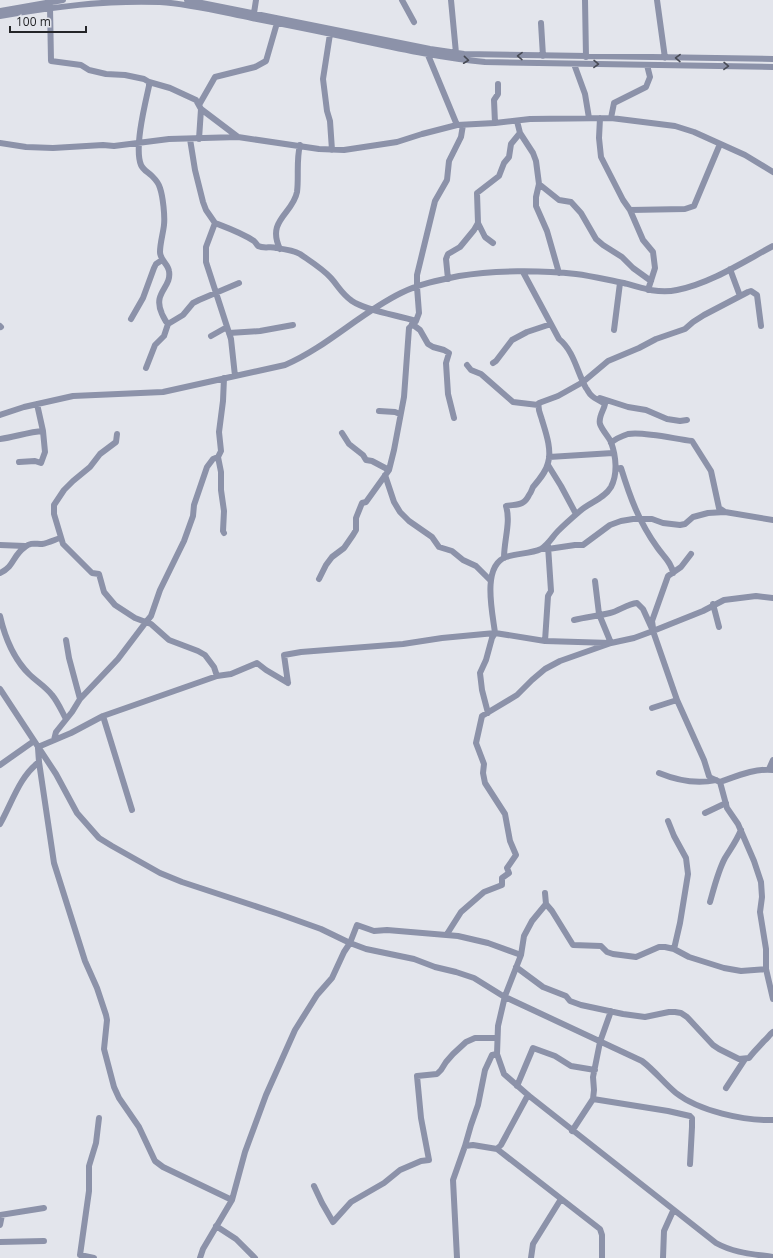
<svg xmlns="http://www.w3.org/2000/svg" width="773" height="1258" font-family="'Open Sans',sans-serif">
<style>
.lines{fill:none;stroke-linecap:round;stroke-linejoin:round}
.minor{stroke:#8c92a9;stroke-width:6}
.oneway{stroke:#484b55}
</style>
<rect width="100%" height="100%" fill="#e3e5ec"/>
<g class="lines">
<!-- minor -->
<path class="minor" d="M 187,0 L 430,49 L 464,54 L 773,59
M 402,0 L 414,22
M 451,0 L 456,53
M 585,0 L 586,57
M 657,0 L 665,58
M 50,7 L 51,61 L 81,65 L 89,70 L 106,74 L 125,75 L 144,79 L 149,82 L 170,88 L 196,100 L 201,109 L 238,137
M 0,11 L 63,0
M 254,13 L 256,0
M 0,16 C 53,7 105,0 160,2 C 191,4 222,12 252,18 C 288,25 324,32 359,40 C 401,49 442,58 485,62 L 773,67
M 541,23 L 543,56
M 330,34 L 323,79 L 327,111 L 330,121 L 332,150
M 428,55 L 457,125
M 574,64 L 585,94 L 589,118
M 149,82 L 149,86 C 145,104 134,148 141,165 C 143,170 148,172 152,176 C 155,179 159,184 160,188 C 163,197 165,216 164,225 C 163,234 160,243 160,252 C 160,260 168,264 169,271 C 172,288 152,292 162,314 C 164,318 165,321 168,324
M 199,105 L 215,77 L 255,67 L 266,61 L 277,23
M 600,118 L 599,138 L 601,157 L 623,200 L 630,210
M 611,118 L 614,103 L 646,87 L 650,77 L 647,65
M 517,121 L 520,133 L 533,153 L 536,161 L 539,184 L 536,197 L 536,206 L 547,231 L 559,273
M 495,123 L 494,100 L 498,94 L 498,84
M 190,139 L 195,170 L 203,202 L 206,210 L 215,223 L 206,247 L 206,262 L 231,339 L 235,376
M 199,139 L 201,109
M 0,143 L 26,147 L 53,148 L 103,145 L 114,146 L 169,139 L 238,137 L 319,149 L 344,150 L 397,142 L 422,134 L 457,125 L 495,123 L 530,119 L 611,118 L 675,126 L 694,132 L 745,155 L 773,172
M 539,184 L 559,200 L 571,202 L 581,213 L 596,239 L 603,245 L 622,257 L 633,268 L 651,281
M 215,223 C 228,228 242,233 254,241 C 256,243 257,245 258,246 C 264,249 271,246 276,248 C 284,249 293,250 300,254 C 310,261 323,269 331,278 C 339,287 341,293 352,301 C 367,311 397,315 416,321
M 493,243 L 485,237 L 478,223 L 477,193 L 499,176 L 504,163 L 509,157 L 511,144 L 520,133
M 280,249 C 266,220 293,214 297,192 C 299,177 296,161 300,145
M 730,269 L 740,296
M 448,279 L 446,259 L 448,254 L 460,247 L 474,230 L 478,223
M 648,290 L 655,268 L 653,252 L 643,240 L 630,210 L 685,209 L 694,206 L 720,144
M 131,319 L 143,298 L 154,268 L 156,264 L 162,260
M 412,324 L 420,330 L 428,344 L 433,347 L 444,350 L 449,353 L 446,363 L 448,394 L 454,418
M 0,326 L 1,327
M 614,330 L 620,283
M 229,333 L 260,331 L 293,325
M 211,336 L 227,327
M 493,363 L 496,361 L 512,340 L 527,332 L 551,324
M 467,365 L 471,370 L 481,374 L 513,402 L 538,405
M 146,368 L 155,345 L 164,336 L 168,324 L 183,315 L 193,303 L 199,300 L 239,283
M 224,378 L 223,401 L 219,432 L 221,451 L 218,457 L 221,472 L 221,490 L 224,511 L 223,531 L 224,533
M 600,398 L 628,407 L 646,410 L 667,419 L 680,421 L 687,420
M 379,411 L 395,412 L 400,414
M 0,415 L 24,407 L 73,396 L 163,392 L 285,365 C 327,347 360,313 401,293 C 419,284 439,280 459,276 C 494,270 541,270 576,274 C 592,276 608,280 624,283 C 641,288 659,294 677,290 C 711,283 743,262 773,246
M 342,433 L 349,444 L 363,455 L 366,460 L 372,461 L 389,470
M 117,434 L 116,442 L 100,454 L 90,467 L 73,481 L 64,490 L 54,505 L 54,514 L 63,544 L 92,573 L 99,574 L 104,592 L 115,605 L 135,618 L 151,624 L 169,640 L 198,651 L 205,655 L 214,667 L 217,676
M 0,439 C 15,437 28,432 43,431
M 611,443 C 615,439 622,436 628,434 C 643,431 675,439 692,441 L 711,471 L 719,508 L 725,512
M 549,457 L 613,453
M 19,462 L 35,461 L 41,463 L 45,452 L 43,431 L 37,404
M 548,465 L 561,486 L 576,514
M 616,469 L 621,468 C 630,497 639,522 657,547 C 663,556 672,563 673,573
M 385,475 L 394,502 L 400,512 L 409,521 L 432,537 L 439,547 L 452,551 L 463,560 L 476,566 L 490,580
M 0,545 L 25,546
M 541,549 L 548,549 L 575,545 L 583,545 L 610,525 L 621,521 L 633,519 L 652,519 L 663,523 L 680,525 L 685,524 L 693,517 L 708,513 L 725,512 L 773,520
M 504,558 C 504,540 511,522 506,506 C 517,504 524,506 529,495 C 531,493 532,489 533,487 C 539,480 546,472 548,463 C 552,450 546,433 542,420 C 541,415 537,409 539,403 L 558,396 L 583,382 L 608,361 L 639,348 L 656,339 L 685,329 L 693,322 L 704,315 L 748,292 L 751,291 L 757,295 L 761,326
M 0,573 C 15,566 12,556 25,547 C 31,542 35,544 42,544 C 48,543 54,540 60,538
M 319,579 L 326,565 L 332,557 L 344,548 L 353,535 L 356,530 L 356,518 L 362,503 L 366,502 L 389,470 L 394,450 L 404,397 L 409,328 L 416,321 L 419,313 L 417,287 L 417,275 L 435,201 L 447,180 L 449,161 L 461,137 L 463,125
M 713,604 L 719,627
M 0,616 C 5,638 13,658 29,674 C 36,681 46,687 52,695 C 58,702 62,712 66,719
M 574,620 C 586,617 598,616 610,613 C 619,611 627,604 637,603 L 643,609 L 653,631 L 677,700 L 704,760 L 709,776 L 711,778 L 720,782 C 737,776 755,768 773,770
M 653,628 L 652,621 L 668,576 L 681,567 L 691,554
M 66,640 L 69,658 L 80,699
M 545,641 L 548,596 L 551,591 L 548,546
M 288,683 L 284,655 L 301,652 L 403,644 L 442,638 L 495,633 L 545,641 L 611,643 L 634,638 L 653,631 L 703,611 L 724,600 L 756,596 L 773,598
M 0,689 L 56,774 L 77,813 L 99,838 L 112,846 L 160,873 L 182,882 L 279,914 L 321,929 L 350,943 L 366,949 L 414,959 L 435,967 L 456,972 L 474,978 L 503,996 L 642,1061 C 655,1071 664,1083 676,1093 C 699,1111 744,1121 773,1120
M 652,708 L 677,700
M 488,713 L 482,690 L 480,673 L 486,660 L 492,638 L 495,633 C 493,615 481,566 506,557 C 517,553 530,554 541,549 C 549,544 552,537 558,531 C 565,524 573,517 580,511 C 590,502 604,499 611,487 C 618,474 616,456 611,442 C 608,436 602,430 600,424 C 598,417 604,410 605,404 C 601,401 595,399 592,396 C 589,394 588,390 586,388 C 577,372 574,351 559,339 L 523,272
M 103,716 L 132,810
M 54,740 L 56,732 L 72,712 L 80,699 L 118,659 L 146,622 L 151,616 L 160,590 L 184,541 L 193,516 L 194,505 L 207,467 L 213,459 L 218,457
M 38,747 L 71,733 L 103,716 L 217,676 L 231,674 L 257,663 L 266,670 L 288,683
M 38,748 L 39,762 L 54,863 L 85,961 L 97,988 L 106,1015 L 107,1020 L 104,1049 L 114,1087 L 119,1098 L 139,1127 L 155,1161 L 163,1167 L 232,1200
M 0,765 L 34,741
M 769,769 L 773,760
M 659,773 C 676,780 697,784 716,780
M 720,782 L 727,808 L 738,824 L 754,861 L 761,882 L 762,897 L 760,912 L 766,949 L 766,969 L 773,999
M 705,813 L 726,803
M 668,821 L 674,836 L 686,858 L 688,874 L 680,923 L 674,949
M 0,824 C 12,803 19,777 39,762
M 545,893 L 546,904 L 552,911 L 573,945 L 601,946 L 607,952 L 613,954 L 636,957 L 659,947 L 665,947 L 674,949 L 689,957 L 724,968 L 741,971 L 766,969
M 710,902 C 714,888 718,871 725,858 C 731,848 736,842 741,830
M 546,904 L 532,921 L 524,936 L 521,955 L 505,996 L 498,1026 L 497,1054 L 504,1074 L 528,1095 L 716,1243 C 734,1253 753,1254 773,1257
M 447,934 L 461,912 L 484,892 L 502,885 L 502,878 L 509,873 L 507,868 L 516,855 L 510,841 L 505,814 L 485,783 L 483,773 L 484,764 L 476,743 L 482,716 L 517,695 L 532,680 L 545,669 L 560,661 L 611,643 L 599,614 L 595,581
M 516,967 L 543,987 L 566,996 L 570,1001 L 581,1005 L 623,1014 L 645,1017 L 669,1012 L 675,1012 L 681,1013 L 687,1017 L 713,1045 L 719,1049 L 739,1059 L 749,1058 C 754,1051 759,1047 764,1041 C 768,1038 769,1035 773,1032
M 517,1086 L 533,1048 L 555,1056 L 571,1066 L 595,1070
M 726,1088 L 745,1059
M 593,1099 L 668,1111 L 690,1116 L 692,1118 L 692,1127 L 690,1164
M 572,1131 L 593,1099 L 594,1090 L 593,1077 L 600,1042 L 611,1011
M 465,1146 L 471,1125 L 478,1105 L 485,1070 L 492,1055 L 497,1054
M 497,1149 L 501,1145 L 528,1095
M 314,1186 L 322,1203 L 333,1222 L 351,1202 L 384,1183 L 400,1170 L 421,1161 L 429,1160 L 421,1118 L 417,1076 L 437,1074 L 441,1070 L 446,1062 L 453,1054 L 466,1042 L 475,1038 L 497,1038
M 0,1215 L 44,1208
M 0,1225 L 2,1215
M 216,1226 L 236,1239 L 255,1258
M 0,1242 L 44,1241
M 94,1258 L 80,1255 L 89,1191 L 89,1166 L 96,1143 L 99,1118
M 200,1258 L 203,1249 L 232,1200 L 245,1152 L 266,1095 L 295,1030 L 317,995 L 332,978 L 344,952 L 350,943 L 357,925 L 374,931 L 387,930 L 458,936 L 488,943 L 521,955
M 457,1258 L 453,1180 L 465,1146 L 473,1145 L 497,1149 L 600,1229 L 602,1235 L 602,1258
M 531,1258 L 533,1244 L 561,1199
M 663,1258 L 664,1231 L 673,1211"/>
</g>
<!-- one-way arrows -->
<defs><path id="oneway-chevron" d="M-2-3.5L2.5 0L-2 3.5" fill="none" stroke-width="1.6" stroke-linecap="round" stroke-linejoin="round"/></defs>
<g class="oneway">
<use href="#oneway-chevron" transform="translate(520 56) rotate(-179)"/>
<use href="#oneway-chevron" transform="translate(678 58) rotate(-179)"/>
<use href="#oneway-chevron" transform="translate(466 60) rotate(6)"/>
<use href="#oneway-chevron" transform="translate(596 64) rotate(1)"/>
<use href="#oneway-chevron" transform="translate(726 66) rotate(1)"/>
</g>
<!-- scale -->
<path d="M10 26v6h76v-6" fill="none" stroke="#242528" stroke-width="2"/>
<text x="16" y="26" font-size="12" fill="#242528" stroke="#e3e5ec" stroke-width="3" paint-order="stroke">100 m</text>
</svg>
